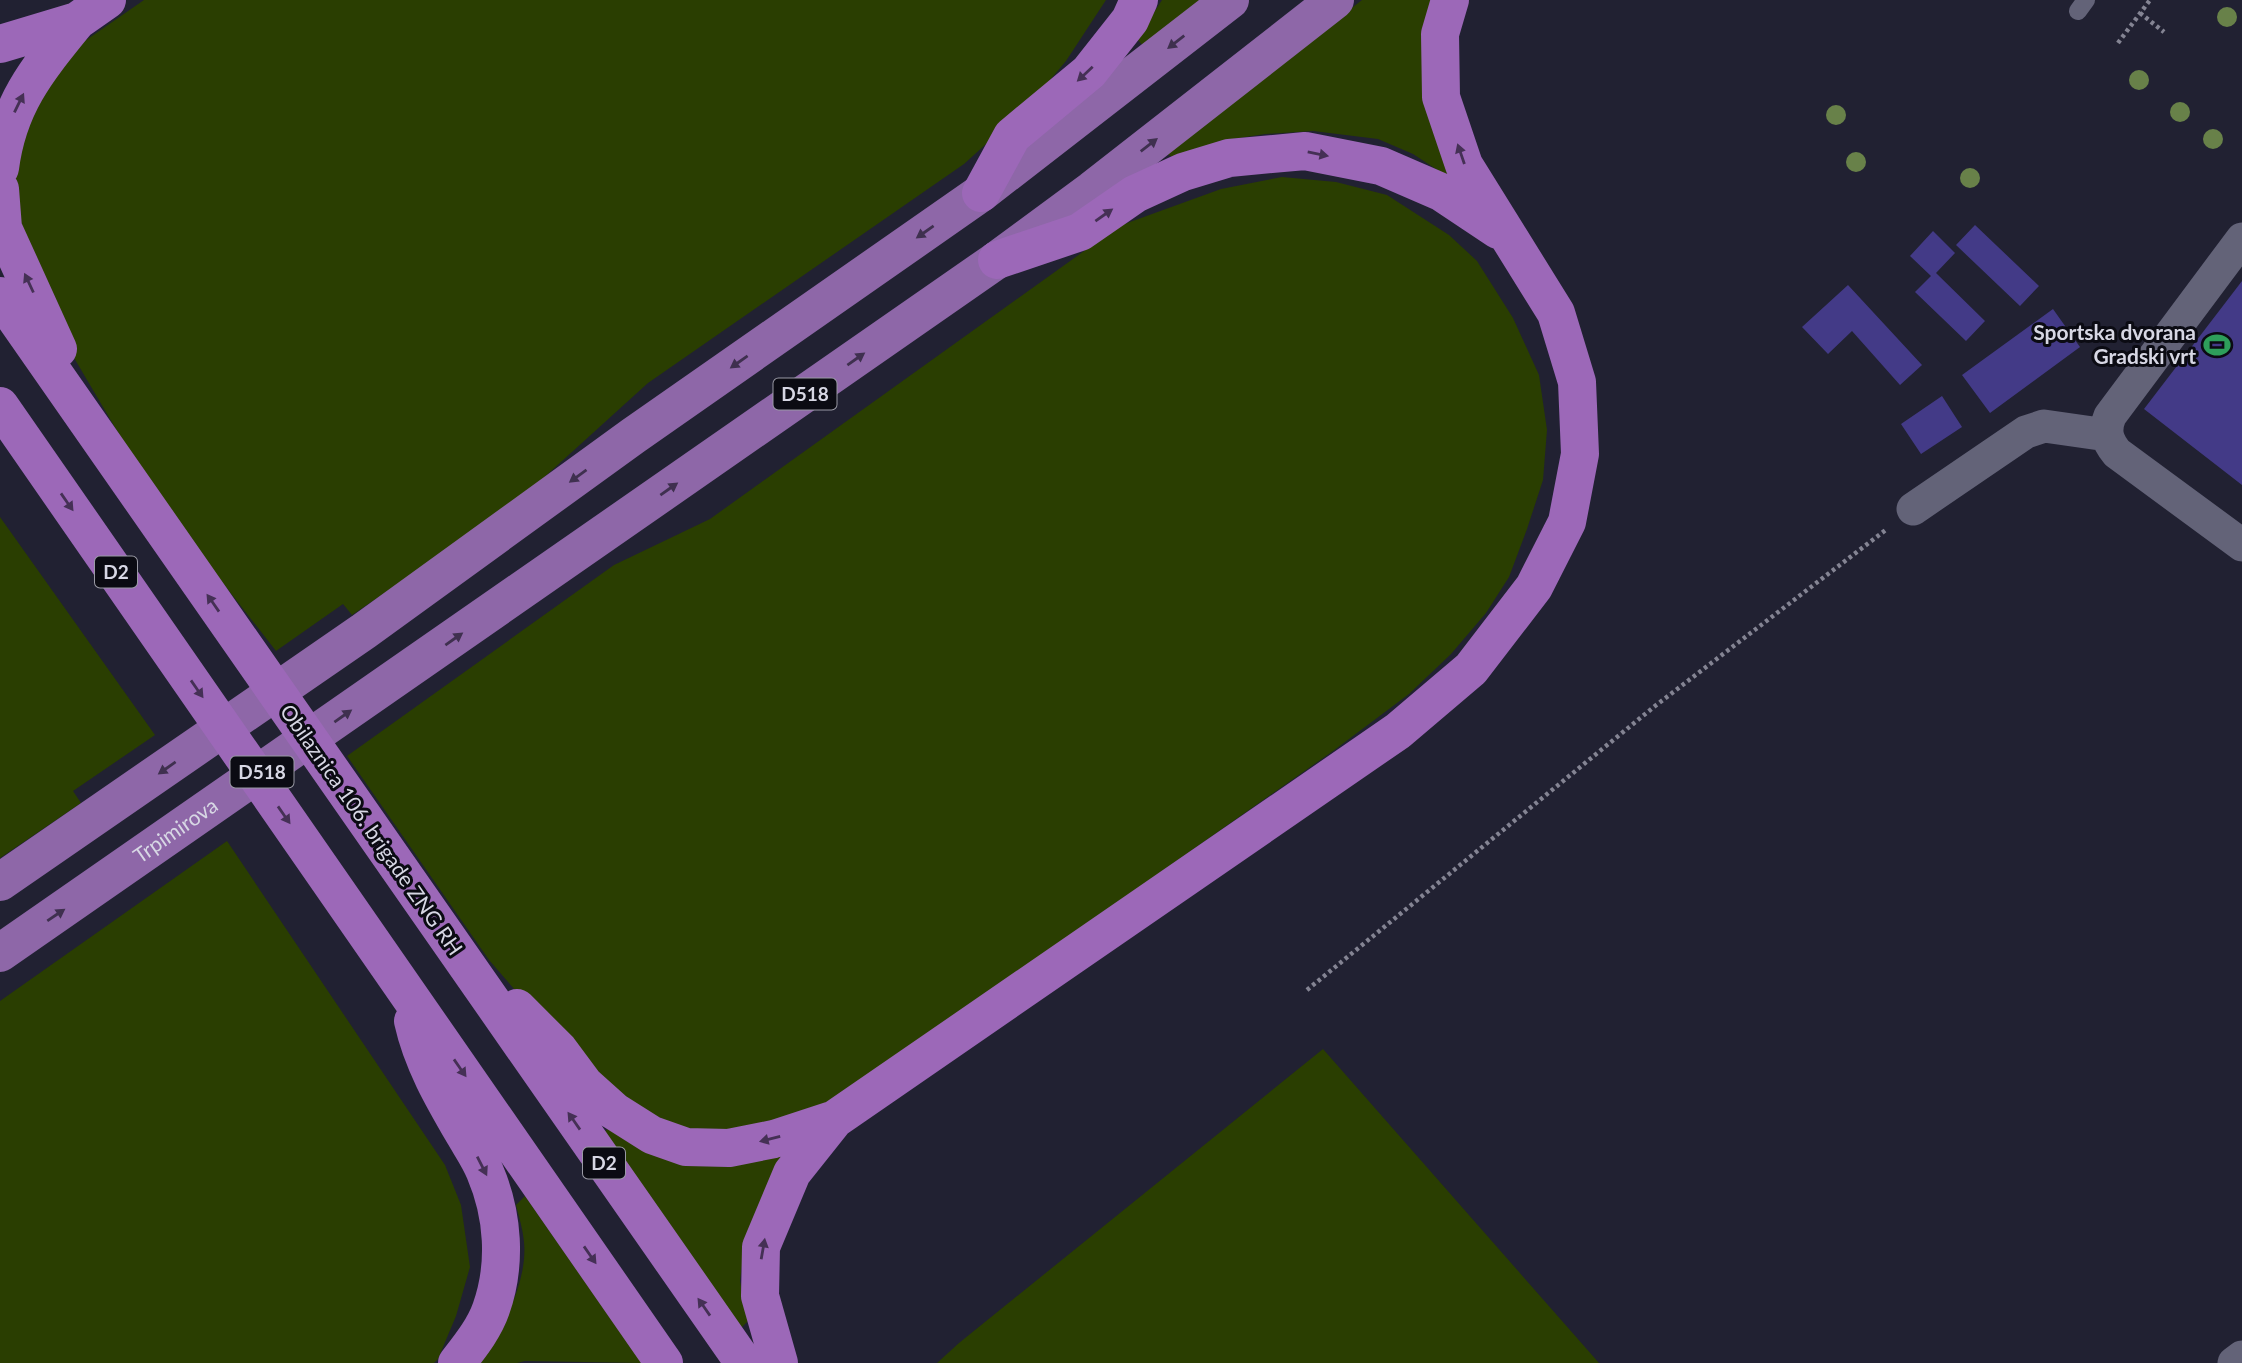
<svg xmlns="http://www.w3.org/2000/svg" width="2242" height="1363" font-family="Lato,sans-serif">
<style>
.green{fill:#2a3e01}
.building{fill:#433a87}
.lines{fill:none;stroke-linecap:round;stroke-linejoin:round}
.path{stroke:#848493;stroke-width:4.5;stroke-dasharray:3.5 3.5;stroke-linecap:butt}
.service{stroke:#636378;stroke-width:18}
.minor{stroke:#636378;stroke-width:33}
.primary{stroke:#8e67a8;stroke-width:38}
.trunk{stroke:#9c68b8;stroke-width:38}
.tree{fill:#688149}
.oneway{fill:#3f304f}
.oneway2{fill:#453055}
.labels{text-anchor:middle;stroke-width:6;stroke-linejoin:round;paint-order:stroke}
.shield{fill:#0b0b13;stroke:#9a9aa5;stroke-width:2}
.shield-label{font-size:19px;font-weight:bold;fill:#d7d7e4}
.poi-label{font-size:21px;font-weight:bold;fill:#d7d7e4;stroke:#0b0b13;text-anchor:end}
.street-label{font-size:21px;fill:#d7d7e4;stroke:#0b0b13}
</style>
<rect width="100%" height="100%" fill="#212132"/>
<!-- green -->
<path class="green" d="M 144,0 L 1106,0 L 1066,61 L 1029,105 L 964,164 L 648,383 L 540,481 L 482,527 L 352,615 L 343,604 L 276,651 L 219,578 L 126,446 L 67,346 L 10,193 L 21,121 L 66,54 Z
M 1162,0 L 1207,0 L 1145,48 L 1137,39 Z
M 1362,0 L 1434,0 L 1459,184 L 1413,154 L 1378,139 L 1313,131 L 1265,134 L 1220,141 L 1175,159 L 1166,153 Z
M 1282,177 L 1336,182 L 1387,195 L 1449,235 L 1477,261 L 1513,318 L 1539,375 L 1547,430 L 1543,480 L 1527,529 L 1509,577 L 1486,613 L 1451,654 L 1409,694 L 1333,751 L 837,1099 L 805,1117 L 697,1137 L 597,1085 L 489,960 L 347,756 L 614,565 L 710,519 L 1119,226 L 1221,189 Z
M 0,517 L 155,735 L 73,791 L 81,803 L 0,858 Z
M 227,841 L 445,1165 L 461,1205 L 470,1267 L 456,1316 L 438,1359 L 434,1363 L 0,1363 L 0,1001 Z
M 1323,1049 L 1599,1363 L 937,1363 L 959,1343 Z
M 610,1127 L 778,1153 L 785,1163 L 745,1241 L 740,1281 L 748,1321 L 739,1330 L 601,1135 Z
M 525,1196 L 642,1363 L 525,1361 L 517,1363 L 479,1363 C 501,1331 528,1283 524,1242 C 523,1230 519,1217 516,1205 Z"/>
<!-- building -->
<path class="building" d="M 1975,225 L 2039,286 L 2020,306 L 1956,245 Z
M 1933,231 L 1955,253 L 1936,273 L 1985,321 L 1966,341 L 1915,292 L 1931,276 L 1910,256 Z
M 2242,281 L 2242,485 L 2144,409 Z
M 1848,285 L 1922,365 L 1900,385 L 1852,331 L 1828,354 L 1802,327 Z
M 2053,309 L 2080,347 L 1990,413 L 1962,375 Z
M 1942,396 L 1962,427 L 1921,454 L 1901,424 Z"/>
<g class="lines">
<!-- path -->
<path class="path" d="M 2140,13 L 2164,32
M 2118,43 L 2150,0
M 1307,990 L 1655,706 L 1887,529"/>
<!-- service -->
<path class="service" d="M 2078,11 L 2086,0"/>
<!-- minor -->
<path class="minor" d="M 2242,239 L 2110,416 C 2104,431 2107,441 2117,453 L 2242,545
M 1913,509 L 2026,432 L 2044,426 L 2107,435
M 2234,1363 L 2242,1357"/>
<!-- primary -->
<g class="primary">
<path d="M 0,882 L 364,631 L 633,436 L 981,193 L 1230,0"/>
<path id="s1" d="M 0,953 L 997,260 L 1092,190 L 1335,0"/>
</g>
<!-- trunk -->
<path class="trunk" d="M 0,44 L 77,21 L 107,0
M 0,168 C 8,104 38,69 77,21
M 0,189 L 3,228 L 58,349
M 981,193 L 1012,136 L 1089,72 L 1130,20 L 1139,0
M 997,260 L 1080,232 L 1135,194 L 1183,172 L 1229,158 L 1305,151 L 1381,166 L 1441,192 L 1498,230
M 0,296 L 744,1363
M 0,406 L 664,1363
M 517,1008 L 559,1050 L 585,1085 L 614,1111 L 652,1135 L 686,1147 L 729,1148 L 774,1139 L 835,1119
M 413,1021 C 422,1062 443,1098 464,1134 C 471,1146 480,1159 485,1172 C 503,1214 507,1264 491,1309 C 484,1329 470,1346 457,1363
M 779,1363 L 760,1296 L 761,1247 L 792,1173 L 835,1119 L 1398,731 L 1471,669 L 1534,587 L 1567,522 L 1580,454 L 1577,382 L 1556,313 L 1464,165 L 1441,97 L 1440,34 L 1450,0"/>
</g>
<!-- trees -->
<g class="tree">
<circle cx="2227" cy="17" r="10"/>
<circle cx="2139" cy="80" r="10"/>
<circle cx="2180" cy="112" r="10"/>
<circle cx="1836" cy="115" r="10"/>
<circle cx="2213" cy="139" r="10"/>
<circle cx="1856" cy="162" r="10"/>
<circle cx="1970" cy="178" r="10"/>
</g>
<!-- one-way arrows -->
<defs><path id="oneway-solid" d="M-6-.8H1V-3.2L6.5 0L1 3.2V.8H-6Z" transform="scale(1.75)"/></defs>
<g class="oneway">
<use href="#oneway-solid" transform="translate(1176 42) rotate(142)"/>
<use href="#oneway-solid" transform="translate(1149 145) rotate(-38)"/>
<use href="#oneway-solid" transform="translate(925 232) rotate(145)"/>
<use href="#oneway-solid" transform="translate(856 359) rotate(-35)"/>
<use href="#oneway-solid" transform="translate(739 362) rotate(145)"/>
<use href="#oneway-solid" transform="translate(578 476) rotate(144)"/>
<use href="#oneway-solid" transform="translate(669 489) rotate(-35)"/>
<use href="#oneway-solid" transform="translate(454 639) rotate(-35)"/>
<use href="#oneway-solid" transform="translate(343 716) rotate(-35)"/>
<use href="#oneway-solid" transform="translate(167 768) rotate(145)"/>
<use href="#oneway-solid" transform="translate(56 915) rotate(-34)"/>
</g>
<g class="oneway2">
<use href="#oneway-solid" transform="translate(1085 74) rotate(137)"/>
<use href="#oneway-solid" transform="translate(19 103) rotate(-64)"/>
<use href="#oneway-solid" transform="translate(1318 154) rotate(11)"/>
<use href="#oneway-solid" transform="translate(1461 154) rotate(-109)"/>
<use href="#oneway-solid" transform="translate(1104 215) rotate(-35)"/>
<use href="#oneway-solid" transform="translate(29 283) rotate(-115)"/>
<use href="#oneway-solid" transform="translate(67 502) rotate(55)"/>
<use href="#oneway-solid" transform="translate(213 603) rotate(-125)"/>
<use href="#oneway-solid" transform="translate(197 689) rotate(55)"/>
<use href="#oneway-solid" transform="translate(284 815) rotate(55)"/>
<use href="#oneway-solid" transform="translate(460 1068) rotate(55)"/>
<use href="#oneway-solid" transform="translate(574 1121) rotate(-125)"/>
<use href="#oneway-solid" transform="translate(770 1139) rotate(166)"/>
<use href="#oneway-solid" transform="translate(482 1166) rotate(63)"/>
<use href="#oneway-solid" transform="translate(763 1249) rotate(-80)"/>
<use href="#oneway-solid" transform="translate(590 1255) rotate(55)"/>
<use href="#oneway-solid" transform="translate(704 1307) rotate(-125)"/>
</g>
<!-- icons -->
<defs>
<g id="stadium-bare" transform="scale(2.1)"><path d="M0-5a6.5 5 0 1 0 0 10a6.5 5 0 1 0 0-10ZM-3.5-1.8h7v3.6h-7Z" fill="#2e9e5b" stroke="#0b0b13" stroke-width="2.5" paint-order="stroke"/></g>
</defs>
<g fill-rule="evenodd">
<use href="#stadium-bare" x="2217" y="345"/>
</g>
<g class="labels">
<!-- shield labels -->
<g class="shield">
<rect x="773.5" y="378.5" width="63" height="31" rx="5"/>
<rect x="95" y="556.5" width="42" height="31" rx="5"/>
<rect x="230.5" y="756.5" width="63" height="31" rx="5"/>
<rect x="583" y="1147.5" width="42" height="31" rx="5"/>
</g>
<g class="shield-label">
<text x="805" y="401">D518</text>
<text x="116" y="579">D2</text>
<text x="262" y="779">D518</text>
<text x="604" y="1170">D2</text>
</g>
<!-- poi labels -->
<g class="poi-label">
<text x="2196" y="340">Sportska dvorana<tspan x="2196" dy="24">Gradski vrt</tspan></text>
</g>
<!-- street labels -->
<g class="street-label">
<text transform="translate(371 830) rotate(55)" y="7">Obilaznica 106. brigade ZNG RH</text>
<text dy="7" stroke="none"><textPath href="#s1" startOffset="214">Trpimirova</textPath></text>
</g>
</g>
</svg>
